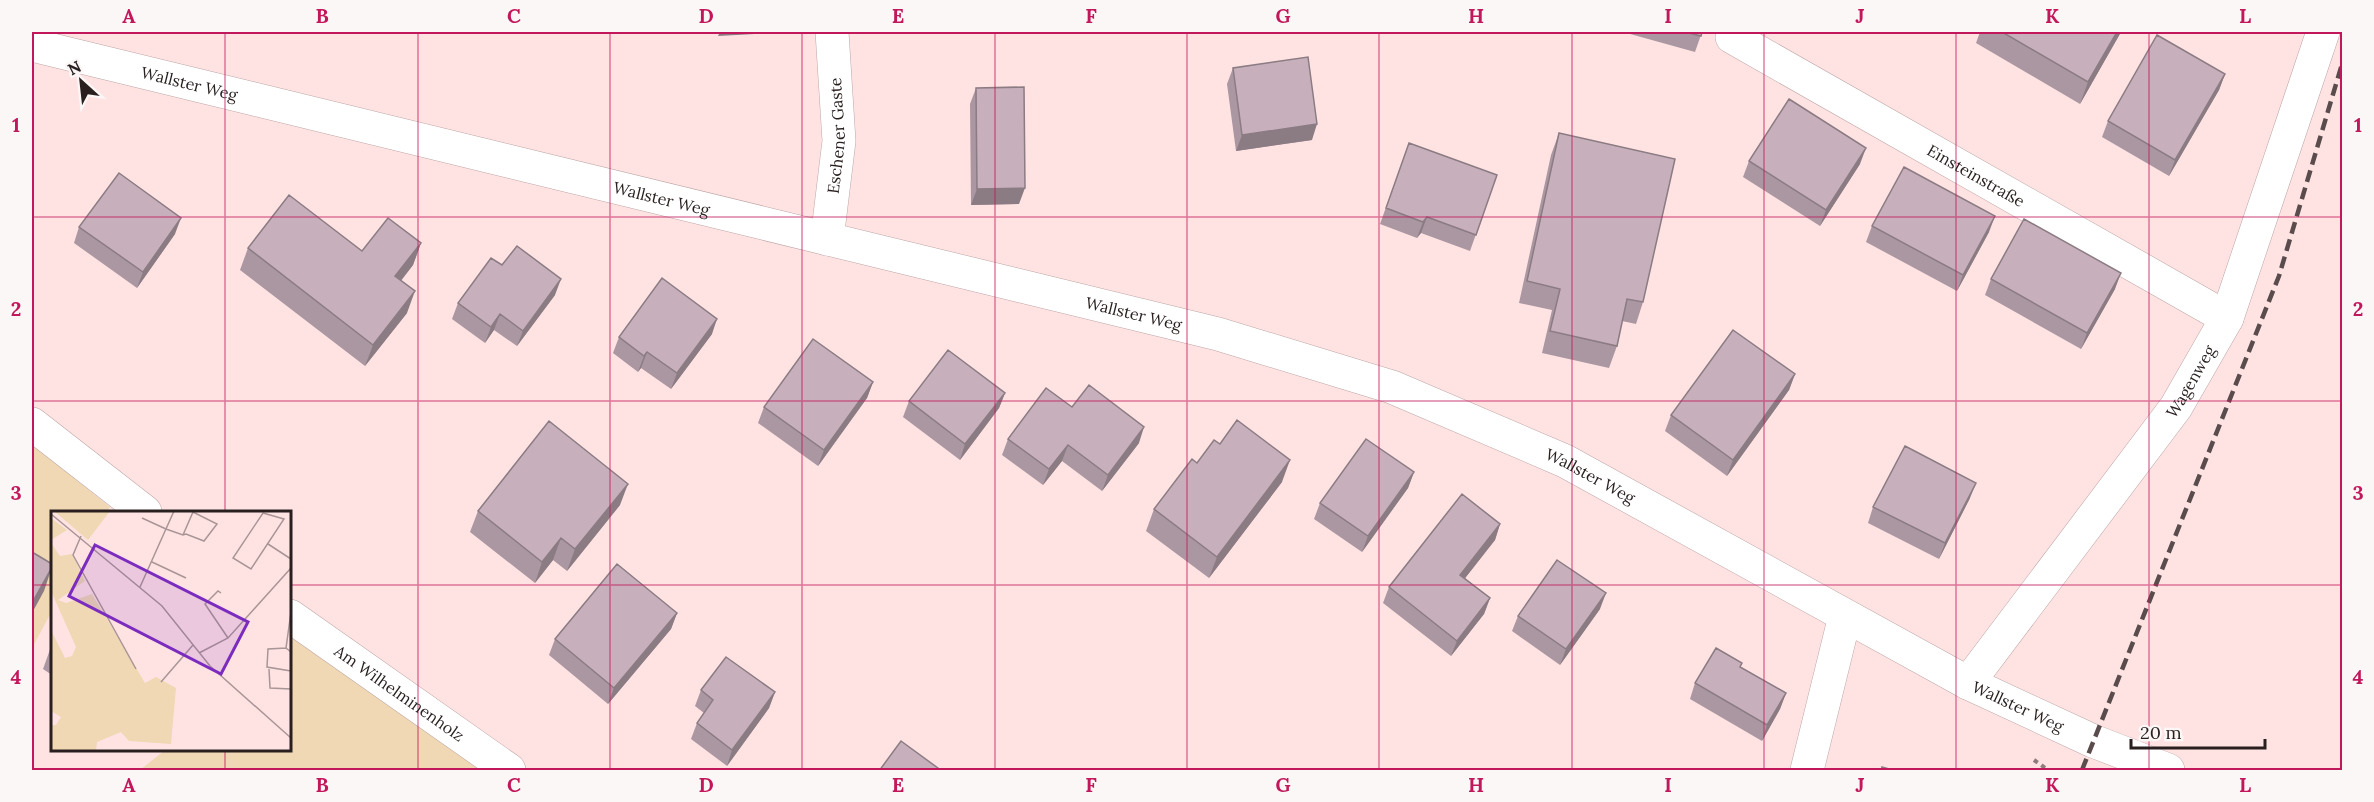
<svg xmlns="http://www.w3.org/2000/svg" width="2374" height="802" font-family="Lora,serif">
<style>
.green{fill:#efd8b3}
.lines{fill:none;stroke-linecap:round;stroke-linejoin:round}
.minor-casing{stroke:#bea5a5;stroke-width:34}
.tertiary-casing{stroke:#bea5a5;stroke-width:34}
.path{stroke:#8e7c7c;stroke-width:4;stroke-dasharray:4.5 4.5;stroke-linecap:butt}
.minor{stroke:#fff;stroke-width:33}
.tertiary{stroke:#fff;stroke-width:33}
.rail{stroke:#5a4c4c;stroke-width:4.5;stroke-dasharray:12 6;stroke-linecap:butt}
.wall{fill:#ab97a1}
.shaded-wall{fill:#8b7b83}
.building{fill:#c7b0bb;stroke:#8b7b83;stroke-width:1.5}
.grid{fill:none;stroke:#c2185b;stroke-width:1.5;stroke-opacity:0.55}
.labels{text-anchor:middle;stroke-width:5;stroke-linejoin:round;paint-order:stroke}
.street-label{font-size:16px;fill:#291f1f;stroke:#fcf7f7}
.inset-road{fill:none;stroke:#a99595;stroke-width:1.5}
.view{fill:#7b2cbf;fill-opacity:0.15;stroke:#7b2cbf;stroke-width:3}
.inset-edge{fill:none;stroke:#291f1f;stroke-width:3}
.neatline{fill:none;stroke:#c2185b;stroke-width:2}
.grid-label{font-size:20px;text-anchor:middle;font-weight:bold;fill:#c2185b}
</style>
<rect width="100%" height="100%" fill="#ffe3e3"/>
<!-- green -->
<path class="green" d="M 32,444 L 110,507 L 107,512 L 52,512 L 52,611 L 32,648 Z
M 290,630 L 504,770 L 140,770 L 165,750 L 290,750 Z"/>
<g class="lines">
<!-- minor casing -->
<g class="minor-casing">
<g id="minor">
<path id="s1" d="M 1734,32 L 1732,37 L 2227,318"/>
<path id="s2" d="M 827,239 L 839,141 L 832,32"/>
<path d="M 32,424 L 145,512"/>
<path id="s3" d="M 290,616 L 509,770"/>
<path id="s4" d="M 1968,683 L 2176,407 L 2227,318 L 2323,32"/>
<path d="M 1807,770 L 1845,616"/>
</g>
</g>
<!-- tertiary casing -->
<g class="tertiary-casing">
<g id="tertiary">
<path id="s5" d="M 32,45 L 1218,334 L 1392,387 L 1565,461 L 1968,683 L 2093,741 L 2168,770"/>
</g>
</g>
<!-- path -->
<path class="path" d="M 2034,760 L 2048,770"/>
<!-- minor -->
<use href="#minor" class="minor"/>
<!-- tertiary -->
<use href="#tertiary" class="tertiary"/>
<!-- rail -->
<path class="rail" d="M 2082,770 L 2279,276 L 2342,64"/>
</g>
<!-- wall -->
<path class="wall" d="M 1623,32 L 1702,32 L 1695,52 Z
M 1980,32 L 2121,32 L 2080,104 L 1976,43 Z
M 1233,68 L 1312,140 L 1236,151 L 1227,84 Z
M 2225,74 L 2219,90 L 2169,176 L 2102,137 L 2108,121 Z
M 976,88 L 1019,204 L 971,205 L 970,104 Z
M 1559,133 L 1643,302 L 1636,324 L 1622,321 L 1617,346 L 1609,368 L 1542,353 L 1552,310 L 1519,303 L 1551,155 Z
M 1409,143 L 1497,175 L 1470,251 L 1421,233 L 1417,238 L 1380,224 Z
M 1749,161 L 1860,164 L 1820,226 L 1743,177 Z
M 1872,226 L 1989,232 L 1957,291 L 1866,242 Z
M 79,227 L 175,234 L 137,288 L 74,243 Z
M 421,243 L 413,265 L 401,281 L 407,313 L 365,366 L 240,270 L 248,248 L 362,251 Z
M 502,265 L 555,295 L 517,346 L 494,330 L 485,343 L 452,319 L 458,303 Z
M 1991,279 L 2115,289 L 2081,349 L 1985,295 Z
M 712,334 L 671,389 L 641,368 L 638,372 L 613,353 L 619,337 Z
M 1795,374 L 1789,390 L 1727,476 L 1665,431 L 1671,415 Z
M 873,382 L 867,398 L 818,466 L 758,423 L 764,407 Z
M 1005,393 L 999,408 L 960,460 L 903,417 L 909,401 Z
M 1072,407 L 1139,443 L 1102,491 L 1062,461 L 1043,485 L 1002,455 L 1008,439 Z
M 1220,444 L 1282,482 L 1209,578 L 1146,531 L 1154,509 L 1197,463 Z
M 1414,472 L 1408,488 L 1362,552 L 1314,519 L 1320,503 Z
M 1970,498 L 1939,559 L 1868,523 L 1873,507 Z
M 620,505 L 567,571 L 553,560 L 535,583 L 470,532 L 478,511 Z
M 1500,524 L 1495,540 L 1465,578 L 1490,598 L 1484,614 L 1451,656 L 1383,603 L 1389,587 Z
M 1600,609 L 1560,665 L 1512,631 L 1518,616 Z
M 677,613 L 671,629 L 608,704 L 549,655 L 555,639 Z
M 52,644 L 52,675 L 43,669 Z
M 1741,667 L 1786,693 L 1780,709 L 1762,741 L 1690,699 L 1695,683 Z
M 701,690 L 775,692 L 769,708 L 727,766 L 691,739 L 697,723 L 704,713 L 695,706 Z"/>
<!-- shaded-wall -->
<path class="shaded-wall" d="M 720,32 L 776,32 L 775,33 L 718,36 Z
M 2117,32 L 2121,32 L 2080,104 L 2088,82 Z
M 2225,74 L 2219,90 L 2169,176 L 2175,160 Z
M 1317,124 L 1312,140 L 1236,151 L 1242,135 Z
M 1866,148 L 1860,164 L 1820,226 L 1826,210 Z
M 1025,188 L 1019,204 L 971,205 L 977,189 Z
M 1995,216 L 1989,232 L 1957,291 L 1963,275 Z
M 1427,217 L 1421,233 L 1417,238 L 1423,222 Z
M 181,218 L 175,234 L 137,288 L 143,272 Z
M 421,243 L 413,265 L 387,298 L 395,276 Z
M 2121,273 L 2115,289 L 2081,349 L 2087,333 Z
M 561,279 L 555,295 L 517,346 L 523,331 Z
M 415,291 L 407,313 L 365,366 L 373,345 Z
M 500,314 L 494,330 L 485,343 L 491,327 Z
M 717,319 L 712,334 L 671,389 L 677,373 Z
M 647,352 L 641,368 L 638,372 L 644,356 Z
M 1795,374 L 1789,390 L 1727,476 L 1733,460 Z
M 873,382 L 867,398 L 818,466 L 824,450 Z
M 1005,393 L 999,408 L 960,460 L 965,444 Z
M 1144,427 L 1139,443 L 1102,491 L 1108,475 Z
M 1068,445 L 1062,461 L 1043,485 L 1049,469 Z
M 1290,460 L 1282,482 L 1209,578 L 1217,557 Z
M 1414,472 L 1408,488 L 1362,552 L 1368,536 Z
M 1976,483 L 1970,498 L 1939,559 L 1945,543 Z
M 628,484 L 620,505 L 567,571 L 575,549 Z
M 1500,524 L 1495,540 L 1455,591 L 1460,575 Z
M 561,538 L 553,560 L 535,583 L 542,562 Z
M 52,567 L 44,591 L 32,613 L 32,603 Z
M 1606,593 L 1600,609 L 1560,665 L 1566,649 Z
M 1490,598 L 1484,614 L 1451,656 L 1457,641 Z
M 677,613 L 671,629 L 608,704 L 614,688 Z
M 775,692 L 769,708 L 727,766 L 732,750 Z
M 1786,693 L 1780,709 L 1762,741 L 1767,725 Z"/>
<!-- building -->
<path class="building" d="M 1685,32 L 1702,32 L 1701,36 Z
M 2002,32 L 2117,32 L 2088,82 Z
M 2157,35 L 2225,74 L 2175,160 L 2108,121 Z
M 1308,57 L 1317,124 L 1242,135 L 1233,68 Z
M 1024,87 L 1025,188 L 977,189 L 976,88 Z
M 1789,99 L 1866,148 L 1826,210 L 1749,161 Z
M 1559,133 L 1675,159 L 1643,302 L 1627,299 L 1617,346 L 1550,331 L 1560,289 L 1527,281 Z
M 1409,143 L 1497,175 L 1476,235 L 1427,217 L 1423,222 L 1386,208 Z
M 1904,167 L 1995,216 L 1963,275 L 1872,226 Z
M 119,173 L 181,218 L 143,272 L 79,227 Z
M 289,195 L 362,251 L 388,218 L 421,243 L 395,276 L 415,291 L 373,345 L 248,248 Z
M 2024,219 L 2121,273 L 2087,333 L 1991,279 Z
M 517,246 L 561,279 L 523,331 L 500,314 L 491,327 L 458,303 L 491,258 L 502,265 Z
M 662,278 L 717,319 L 677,373 L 647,352 L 644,356 L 619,337 Z
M 1733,330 L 1795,374 L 1733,460 L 1671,415 Z
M 813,339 L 873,382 L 824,450 L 764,407 Z
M 948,350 L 1005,393 L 965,444 L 909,401 Z
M 1089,385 L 1144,427 L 1108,475 L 1068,445 L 1049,469 L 1008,439 L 1046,388 L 1072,407 Z
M 1237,420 L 1290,460 L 1217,557 L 1154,509 L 1192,459 L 1197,463 L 1214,440 L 1220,444 Z
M 549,421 L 628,484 L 575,549 L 561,538 L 542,562 L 478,511 Z
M 1366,439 L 1414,472 L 1368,536 L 1320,503 Z
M 1905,446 L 1976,483 L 1945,543 L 1873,507 Z
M 1462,494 L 1500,524 L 1460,575 L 1490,598 L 1457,641 L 1389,587 Z
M 32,552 L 52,564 L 52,567 L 32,603 Z
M 1557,560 L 1606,593 L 1566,649 L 1518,616 Z
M 617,564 L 677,613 L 614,688 L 555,639 Z
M 1716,648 L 1742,663 L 1740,667 L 1786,693 L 1767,725 L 1695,683 Z
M 726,657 L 775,692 L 732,750 L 697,723 L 713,700 L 701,690 Z
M 901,741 L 942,771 L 879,771 Z
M 1882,767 L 1896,771 L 1881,771 Z"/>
<!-- grid -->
<path class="grid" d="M 225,32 L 225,512M 418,32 L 418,770M 610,32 L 610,770M 802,32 L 802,770M 995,32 L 995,770M 1187,32 L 1187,770M 1379,32 L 1379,770M 1572,32 L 1572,770M 1764,32 L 1764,770M 1956,32 L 1956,770M 2149,32 L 2149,770M 32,217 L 2342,217M 32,401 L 2342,401M 32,585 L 52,585M 290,585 L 2342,585M 225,750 L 225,770"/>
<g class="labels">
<!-- street labels -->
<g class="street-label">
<text dy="6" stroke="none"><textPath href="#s5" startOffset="162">Wallster Weg</textPath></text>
<text dy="6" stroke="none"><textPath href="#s2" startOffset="104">Eschener Gaste</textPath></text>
<text dy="6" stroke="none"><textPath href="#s1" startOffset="286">Einsteinstraße</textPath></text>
<text dy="6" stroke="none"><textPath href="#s5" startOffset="648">Wallster Weg</textPath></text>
<text dy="6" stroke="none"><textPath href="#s5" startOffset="1134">Wallster Weg</textPath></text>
<text dy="6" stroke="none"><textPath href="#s4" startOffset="375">Wagenweg</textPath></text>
<text dy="6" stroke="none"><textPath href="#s5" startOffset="1620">Wallster Weg</textPath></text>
<text dy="6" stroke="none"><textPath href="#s3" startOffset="134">Am Wilhelminenholz</textPath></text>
<text dy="6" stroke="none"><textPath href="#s5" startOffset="2106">Wallster Weg</textPath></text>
</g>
</g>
<!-- overview -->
<g transform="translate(51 511)">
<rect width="240" height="240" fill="#ffe3e3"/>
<path d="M 3,0 L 59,0 L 37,29 ZM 0,7 L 16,19 L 0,29 ZM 0,32 L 9,45 L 21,43 L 34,70 L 7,89 L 15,92 L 41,83 L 94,172 L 105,166 L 125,177 L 120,233 L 78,230 L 70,221 L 46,231 L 45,240 L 0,240 L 0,214 L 5,214 L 10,206 L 0,200 L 0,119 L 14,147 L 21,145 L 25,136 L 0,80 Z" fill="#efd8b3"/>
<path class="inset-road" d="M 212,2 L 233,8 L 200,58 L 182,47 ZM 0,3 L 111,95 L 159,155 L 240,227M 91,7 L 115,18 L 132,24 L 135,23 L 153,30 L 166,13 L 142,1 L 132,24M 30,25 L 22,44 L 85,158M 217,33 L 240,48M 101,51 L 135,67M 89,76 L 123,0M 170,82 L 167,80 L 154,93 L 177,127M 240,101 L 235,137 L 240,141M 235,137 L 217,138 L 216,156 L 240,160M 148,142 L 177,127 L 240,57M 218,158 L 219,177 L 240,178M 110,171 L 142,134"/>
<path class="view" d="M 44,34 L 197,111 L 170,163 L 18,85 Z"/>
<rect width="240" height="240" class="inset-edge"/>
</g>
<!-- border -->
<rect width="2374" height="802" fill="none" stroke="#fcf7f7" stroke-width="66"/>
<!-- north arrow -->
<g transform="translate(81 81) rotate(333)" stroke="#fcf7f7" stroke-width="4.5" paint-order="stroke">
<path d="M0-4.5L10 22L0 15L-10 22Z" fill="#291f1f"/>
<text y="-9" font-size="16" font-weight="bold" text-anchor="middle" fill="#291f1f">N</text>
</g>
<!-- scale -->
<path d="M2131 739v9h134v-9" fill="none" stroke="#291f1f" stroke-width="3"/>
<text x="2140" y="739" font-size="18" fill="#291f1f" stroke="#fcf7f7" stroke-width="4.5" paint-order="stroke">20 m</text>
<rect x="33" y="33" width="2308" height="736" class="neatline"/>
<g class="grid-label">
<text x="129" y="23">A</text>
<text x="322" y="23">B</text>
<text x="514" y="23">C</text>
<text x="706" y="23">D</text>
<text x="898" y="23">E</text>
<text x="1091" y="23">F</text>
<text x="1283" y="23">G</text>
<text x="1476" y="23">H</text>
<text x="1668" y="23">I</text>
<text x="1860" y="23">J</text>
<text x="2052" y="23">K</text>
<text x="2245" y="23">L</text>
<text x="16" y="132">1</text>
<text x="2358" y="132">1</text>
<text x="16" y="316">2</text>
<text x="2358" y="316">2</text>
<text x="16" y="500">3</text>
<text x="2358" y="500">3</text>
<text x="16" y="684">4</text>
<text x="2358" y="684">4</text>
<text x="129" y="792">A</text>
<text x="322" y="792">B</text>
<text x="514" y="792">C</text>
<text x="706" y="792">D</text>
<text x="898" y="792">E</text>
<text x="1091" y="792">F</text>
<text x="1283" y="792">G</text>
<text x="1476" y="792">H</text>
<text x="1668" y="792">I</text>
<text x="1860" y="792">J</text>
<text x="2052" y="792">K</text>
<text x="2245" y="792">L</text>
</g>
</svg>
